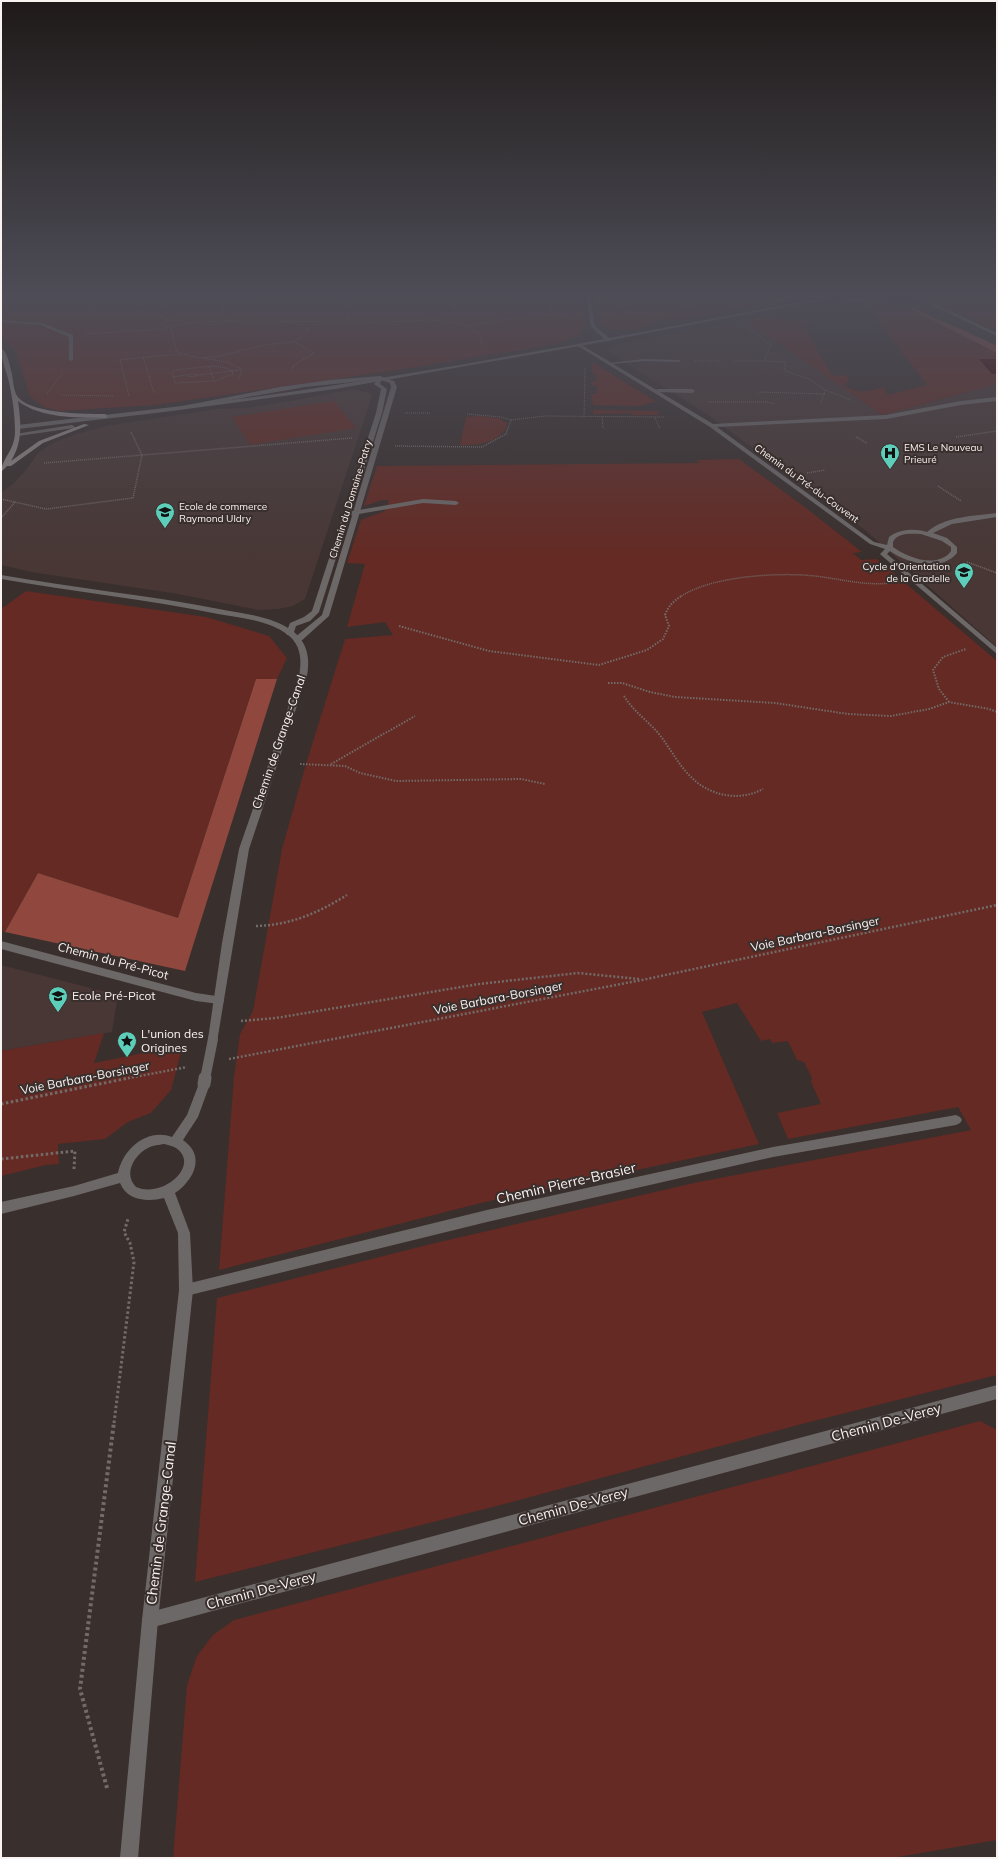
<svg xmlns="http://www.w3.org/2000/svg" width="998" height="1859" font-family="Mulish,sans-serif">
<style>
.built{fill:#483735}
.green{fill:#642a23}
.forest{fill:#90483e}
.water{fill:#3f0000}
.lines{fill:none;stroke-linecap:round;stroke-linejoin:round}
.path-far5{stroke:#746b69;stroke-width:1;stroke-dasharray:1 1;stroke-linecap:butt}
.path-far4{stroke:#746b69;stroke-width:1.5;stroke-dasharray:1 1;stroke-linecap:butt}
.path-far3{stroke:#746b69;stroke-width:2;stroke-dasharray:1.5 1.5;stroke-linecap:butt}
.path-far2{stroke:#746b69;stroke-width:2.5;stroke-dasharray:2 2;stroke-linecap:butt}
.path-far1{stroke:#746b69;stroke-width:3;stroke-dasharray:2.5 2.5;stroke-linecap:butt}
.path{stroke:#746b69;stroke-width:4;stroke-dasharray:3 3;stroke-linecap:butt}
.service{fill:#6d6868;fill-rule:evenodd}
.pedestrian{fill:#6d6868;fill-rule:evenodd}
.minor{fill:#6d6868;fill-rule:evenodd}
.tertiary{fill:#6d6868;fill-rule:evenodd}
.secondary{fill:#8f8785;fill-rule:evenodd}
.tertiary-bridge-far1{stroke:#6d6868;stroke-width:10}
.tertiary-bridge{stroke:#6d6868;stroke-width:13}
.labels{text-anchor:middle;stroke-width:4;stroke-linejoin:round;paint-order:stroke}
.far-poi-label{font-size:10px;fill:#f8f2f1;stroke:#392f2d;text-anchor:start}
.far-street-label{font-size:10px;fill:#f8f2f1;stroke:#392f2d}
.street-label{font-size:12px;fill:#f8f2f1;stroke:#392f2d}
.poi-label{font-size:12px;fill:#f8f2f1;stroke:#392f2d;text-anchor:start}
.near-street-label{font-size:14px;fill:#f8f2f1;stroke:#392f2d}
</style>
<rect width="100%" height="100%" fill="#392f2d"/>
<!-- built -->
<path class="built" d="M 746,320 L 882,415 L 997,384 L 997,647 L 865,530 L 708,415 L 607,351 L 609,347 L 616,344 Z
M 353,389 L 369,393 L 372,396 L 305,599 L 293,606 L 278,609 L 258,610 L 178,594 L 31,572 L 1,565 L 1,493 L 13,484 L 26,470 L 38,453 L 53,443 L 77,434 L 106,426 L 217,409 L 246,408 L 291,401 Z
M 1,965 L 118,995 L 112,1032 L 1,1051 Z"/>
<!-- green -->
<path class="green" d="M 1,297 L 583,297 L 586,327 L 578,335 L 560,343 L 398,370 L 155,405 L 60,411 L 44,407 L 30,397 L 16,352 L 1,335 Z
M 596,297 L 806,297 L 684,320 L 673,318 L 648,323 L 651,326 C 636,329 609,337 599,321 Z
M 926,297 L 997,297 L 997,330 L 993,330 Z
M 854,298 L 877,299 L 894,307 L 908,308 L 997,353 L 997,384 L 882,415 L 746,320 L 765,316 L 783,320 L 811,322 L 814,324 L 802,324 L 832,375 L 847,376 L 849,381 L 844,385 C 856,394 870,392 883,387 L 888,395 L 927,385 L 864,302 L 839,302 Z
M 592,363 L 594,363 L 655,401 L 654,402 L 640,406 L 593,405 L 591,394 L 597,394 L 597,386 L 592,385 L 592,382 L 596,381 L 596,374 L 592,374 Z
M 334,401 L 356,428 L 250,445 L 232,417 Z
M 593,410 L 658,411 L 658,415 L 632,415 L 631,413 L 593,414 Z
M 479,416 L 499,418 L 508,424 C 498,444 479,445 460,445 L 466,417 Z
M 739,459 L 806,508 L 862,552 L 853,553 L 861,560 L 877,559 L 997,661 L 997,1375 L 798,1425 L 493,1507 L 195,1582 L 217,1298 L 435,1243 L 694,1183 L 971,1130 L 958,1107 L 788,1139 L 777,1113 L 821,1104 L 811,1082 L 812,1078 L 804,1062 L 797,1060 L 788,1041 L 772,1043 L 770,1039 L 761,1041 L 737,1003 L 702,1012 L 759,1144 L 481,1203 L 219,1270 L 234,1077 L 240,1034 L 253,1011 L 282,849 L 306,764 L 345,639 L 393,635 L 385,622 L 347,627 L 365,564 L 347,563 L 361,520 L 385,511 L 389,500 L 382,500 L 364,506 L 377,466 L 700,463 L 696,460 Z
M 26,591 L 206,617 L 269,636 L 287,658 L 277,679 L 256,679 L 178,918 L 38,873 L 5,932 L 1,931 L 1,609 Z
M 104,1033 L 94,1063 L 183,1045 L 171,1090 L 151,1113 L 128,1122 L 105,1139 L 58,1144 L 59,1164 L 46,1165 L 1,1176 L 1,1051 Z
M 980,1421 L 997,1430 L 997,1840 L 892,1858 L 173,1858 L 187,1685 L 197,1656 L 213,1635 L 234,1620 Z"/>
<!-- forest -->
<path class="forest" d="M 908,308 L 914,308 C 942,322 970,332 997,346 L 997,353 Z
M 256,679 L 277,679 L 185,971 L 5,932 L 38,873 L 178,918 Z"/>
<!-- water -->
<path class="water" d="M 979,359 L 997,359 L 997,374 L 992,374 Z"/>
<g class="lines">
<!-- path-far5 -->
<path class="path-far5" d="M 346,297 L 344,305 L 350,305 L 347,321
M 448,297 L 452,299 L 452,305 L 456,305 L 455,314
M 698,297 L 704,301
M 524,299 L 548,299 L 548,297
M 548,299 L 552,314
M 850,299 L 857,297
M 683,307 L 711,301
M 91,311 L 99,297
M 625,312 L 649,313
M 156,313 L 168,297
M 562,315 L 573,320
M 72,317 L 90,311 L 133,310 L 156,313 L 168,320 L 192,322
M 618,319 L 625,312 L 619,304 L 621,297
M 225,321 L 229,311 L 222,311 L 228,297
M 469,326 L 523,316 L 569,315
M 171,328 L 177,352 L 198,358 L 221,356 L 265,345 L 292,342 L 300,338 L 309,330 L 301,325 L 285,322
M 750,329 L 771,345 L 764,361 L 786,362 L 784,370 L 811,380 L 825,390 L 821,403
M 87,334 L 159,329 L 198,322 L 221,321 L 380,322 L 432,320 L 458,323 L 470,327 L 480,334 L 482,346
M 143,357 L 154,393
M 203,358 L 226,362 L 240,368 L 242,372 L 238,379
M 695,361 L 721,361
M 734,361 L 764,361
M 212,366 L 226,368 L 232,371 L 233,374 L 215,381 L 175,383 L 172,372 L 175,370 Z
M 209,367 L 214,380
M 292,370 L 293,366 L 314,353 L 295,342
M 232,371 L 241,370
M 198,375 L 232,371
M 173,377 L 192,374 L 198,375 L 193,377 L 187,376
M 825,390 L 851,400
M 758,392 L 825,394
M 47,394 L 62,374
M 62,395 L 114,396
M 129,396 L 120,360 L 166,355 L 183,355
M 707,402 L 768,402 L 775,404
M 405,413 L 430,413
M 467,414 L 501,417 L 511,420 L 508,429
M 584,417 L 585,368
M 602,417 L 603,429
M 655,418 L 660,429
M 511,420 L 545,416 L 664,417"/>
<!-- path-far4 -->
<path class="path-far4" d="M 856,437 L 867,443
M 956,437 L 997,431
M 395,446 L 482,447 L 506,434 L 508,428
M 44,463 L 352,438
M 807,473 L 825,470
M 938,486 L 961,501
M 1,499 L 46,509 L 133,498 L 142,455 L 131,432
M 1,518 L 15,502
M 967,562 L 997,573
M 680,597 C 710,576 779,572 815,576 C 841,579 865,586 891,583"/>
<!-- path-far3 -->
<path class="path-far3" d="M 399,626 L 489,651 L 599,665 L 647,650 L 663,639 L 669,626 L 665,615 C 669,605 673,602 681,596
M 608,683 L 622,683 L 650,692 L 675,697 L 775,703 L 848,714 L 891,716 L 929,709 L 949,702 L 989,709 L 997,712
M 624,696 C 633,711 648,721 659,734 C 670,748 678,764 690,776 C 709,796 739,802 763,789
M 949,702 L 939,689 L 933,670 L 943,657 L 966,649
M 300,764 L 345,766 L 360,773 L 396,781 L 521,779 L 545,784
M 331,764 L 415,716"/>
<!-- path-far2 -->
<path class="path-far2" d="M 256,926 C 291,925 318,913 347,895
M 241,1021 L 276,1018 L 479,984 L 578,973 L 639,979
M 229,1059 L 642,980 L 997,905
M 124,1079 L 187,1067"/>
<!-- path-far1 -->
<path class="path-far1" d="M 1,1104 L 129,1078
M 1,1159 L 75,1151 L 74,1169
M 114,1423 L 134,1262 L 130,1243 L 124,1232 L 128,1219"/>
<!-- path -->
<path class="path" d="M 107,1788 L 80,1689 L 114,1422"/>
<!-- service -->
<path class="service" d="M 9,297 L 15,297 L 1,304 L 1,301 Z
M 1,320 L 42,323 L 73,335 L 73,360 L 71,361 L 69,360 L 69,337 L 41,325 L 1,322 Z
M 644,359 L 679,360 L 681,361 L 679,362 L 644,361 L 612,364 L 610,363 Z
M 380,376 L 382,379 L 305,387 L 180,409 L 177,407 L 280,387 L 330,380 Z
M 657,389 L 692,389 L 695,391 L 692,393 L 655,392 Z
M 423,499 L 456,501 L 459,503 L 456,505 L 423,503 L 347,516 L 344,514 L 347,512 Z"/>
<!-- pedestrian -->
<path class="pedestrian" d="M 1,941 L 196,993 L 223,997 L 224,1000 L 223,1003 L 219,1004 L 196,1001 L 1,949 Z"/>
<!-- minor -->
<path class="minor" d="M 586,297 L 590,297 L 595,326 L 610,339 L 610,341 L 606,341 L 591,326 Z
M 915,297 L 921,297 L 997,333 L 997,336 Z
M 580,344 L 713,424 L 886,415 L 961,401 L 997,397 L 997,401 L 961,405 L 886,419 L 717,427 L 874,542 L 887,545 L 889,537 C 899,529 915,528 927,532 C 945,516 975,516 997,513 L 997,517 L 952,524 L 933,533 L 947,538 L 957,547 L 957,553 C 942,572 908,564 890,551 L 887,554 L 997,648 L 997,654 L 881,555 L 880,554 L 885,549 L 870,544 L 710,427 L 578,346 ZM 921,534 L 942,541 L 951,547 L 951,551 C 938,569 908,558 893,547 L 893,542 C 898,532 911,534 921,534 Z
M 380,376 L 394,381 L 397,387 L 329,616 L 300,642 L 294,642 L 294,638 L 322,615 L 391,387 L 390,383 L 381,380 L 380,384 L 387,389 L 382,413 L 319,612 L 310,621 L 296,626 L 293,635 L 287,635 L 286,633 L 290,623 L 304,617 L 312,611 L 376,413 L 381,389 L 374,384 Z
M 956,1115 L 960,1117 L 962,1120 L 960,1123 L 956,1125 L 773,1157 L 487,1222 L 186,1296 L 181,1294 L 179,1290 L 181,1286 L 186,1284 L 487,1210 L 773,1147 Z
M 997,1385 L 997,1399 L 150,1628 L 144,1626 L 142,1620 L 144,1614 L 150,1612 Z"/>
<!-- tertiary -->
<path class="tertiary" d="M 825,297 L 836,297 L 580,346 L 335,389 L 164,412 L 18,429 L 15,427 L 18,425 C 124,412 230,402 336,385 C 499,360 662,328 825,297 Z
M 72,425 L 75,427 L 74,428 L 18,436 L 15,434 Z
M 1,575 C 74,588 147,595 219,609 C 244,614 274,616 294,632 C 308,644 310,659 307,676 L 249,849 L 217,1042 L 209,1042 L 208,1039 L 222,943 L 239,849 L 299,676 C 302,660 301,645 288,635 C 268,620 241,618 218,614 C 146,599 73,592 1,579 Z
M 204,1079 L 208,1081 L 210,1084 L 198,1117 L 183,1140 C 206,1156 194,1180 175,1193 L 190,1233 L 193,1290 L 158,1620 L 138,1858 L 120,1858 L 142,1620 L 179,1290 L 178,1233 L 164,1198 C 148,1202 127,1201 120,1183 L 74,1196 L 1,1214 L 1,1202 L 74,1186 L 118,1173 C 123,1149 147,1128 172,1137 L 187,1115 L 200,1081 ZM 164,1144 C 168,1145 173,1146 176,1148 C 201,1165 163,1199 136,1187 C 123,1174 134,1155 148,1148 C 153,1145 159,1145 164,1144 Z"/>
<!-- secondary -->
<path class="secondary" d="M 1,348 C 7,351 9,363 11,370 C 13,377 13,387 16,394 C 25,414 86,414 105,414 L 108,416 L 105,418 C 76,417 42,419 18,401 C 21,423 23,442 11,461 L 39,441 L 84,424 L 89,425 L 43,443 L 11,466 L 7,466 L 1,472 C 1,460 15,450 15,432 C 15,413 12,395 8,378 C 5,368 1,358 1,348 Z"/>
<!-- tertiary-bridge-far1 -->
<path class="tertiary-bridge-far1" d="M 205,1079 L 213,1039"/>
<!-- tertiary-bridge -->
<path class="tertiary-bridge" d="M 204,1084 L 205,1078"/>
</g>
<!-- sky -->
<linearGradient id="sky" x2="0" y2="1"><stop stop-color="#1f1a19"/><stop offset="0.53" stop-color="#4e4d57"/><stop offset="1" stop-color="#4e4d57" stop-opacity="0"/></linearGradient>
<rect width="998" height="558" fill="url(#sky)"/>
<!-- icons -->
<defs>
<g id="hospital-pin" transform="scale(1)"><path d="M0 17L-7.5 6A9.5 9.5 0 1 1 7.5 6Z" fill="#5dceb9" stroke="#392f2d"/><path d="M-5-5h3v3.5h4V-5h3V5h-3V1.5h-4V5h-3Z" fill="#111"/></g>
<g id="school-pin" transform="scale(1)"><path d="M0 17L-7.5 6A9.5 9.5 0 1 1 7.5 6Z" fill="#5dceb9" stroke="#392f2d"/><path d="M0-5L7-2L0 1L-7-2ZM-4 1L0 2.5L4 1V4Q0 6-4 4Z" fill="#111"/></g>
<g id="sight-pin" transform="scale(1)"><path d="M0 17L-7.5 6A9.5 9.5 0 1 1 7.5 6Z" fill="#5dceb9" stroke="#392f2d"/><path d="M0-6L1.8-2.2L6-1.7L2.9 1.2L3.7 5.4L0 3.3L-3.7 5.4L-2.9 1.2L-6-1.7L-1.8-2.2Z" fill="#111"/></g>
</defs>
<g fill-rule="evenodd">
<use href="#hospital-pin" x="890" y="453"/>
<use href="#school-pin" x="165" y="512"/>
<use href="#school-pin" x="964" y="572"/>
<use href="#school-pin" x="58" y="996"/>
<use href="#sight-pin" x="127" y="1041"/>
</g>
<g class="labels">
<!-- far-poi labels -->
<g class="far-poi-label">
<text x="904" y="451">EMS Le Nouveau<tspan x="904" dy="12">Prieuré</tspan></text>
<text x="179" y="510">Ecole de commerce<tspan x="179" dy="12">Raymond Uldry</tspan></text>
<text x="950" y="570" text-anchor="end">Cycle d'Orientation<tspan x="950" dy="12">de la Gradelle</tspan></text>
</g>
<!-- far-street labels -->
<g class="far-street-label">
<text transform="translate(807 483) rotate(36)" y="4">Chemin du Pré-du-Couvent</text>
<text transform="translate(350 499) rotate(-73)" y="4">Chemin du Domaine-Patry</text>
</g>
<!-- street labels -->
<g class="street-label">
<text transform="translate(279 742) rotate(-71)" y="4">Chemin de Grange-Canal</text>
<text transform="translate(815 934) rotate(-12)" y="4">Voie Barbara-Borsinger</text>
<text transform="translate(113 961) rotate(15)" y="4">Chemin du Pré-Picot</text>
<text transform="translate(498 998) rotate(-11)" y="4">Voie Barbara-Borsinger</text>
<text transform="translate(85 1078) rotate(-11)" y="4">Voie Barbara-Borsinger</text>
</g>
<!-- poi labels -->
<g class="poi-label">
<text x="72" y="1000">Ecole Pré-Picot</text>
<text x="141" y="1038">L'union des<tspan x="141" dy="14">Origines</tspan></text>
</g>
<!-- near-street labels -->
<g class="near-street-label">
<text transform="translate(566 1183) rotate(-13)" y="5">Chemin Pierre-Brasier</text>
<text transform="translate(886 1422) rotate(-15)" y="5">Chemin De-Verey</text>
<text transform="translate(573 1506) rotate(-15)" y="5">Chemin De-Verey</text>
<text transform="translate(161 1523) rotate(-83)" y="5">Chemin de Grange-Canal</text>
<text transform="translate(261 1590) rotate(-15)" y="5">Chemin De-Verey</text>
</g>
</g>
<!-- border -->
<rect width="998" height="1859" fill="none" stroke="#f8f2f1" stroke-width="4"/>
</svg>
